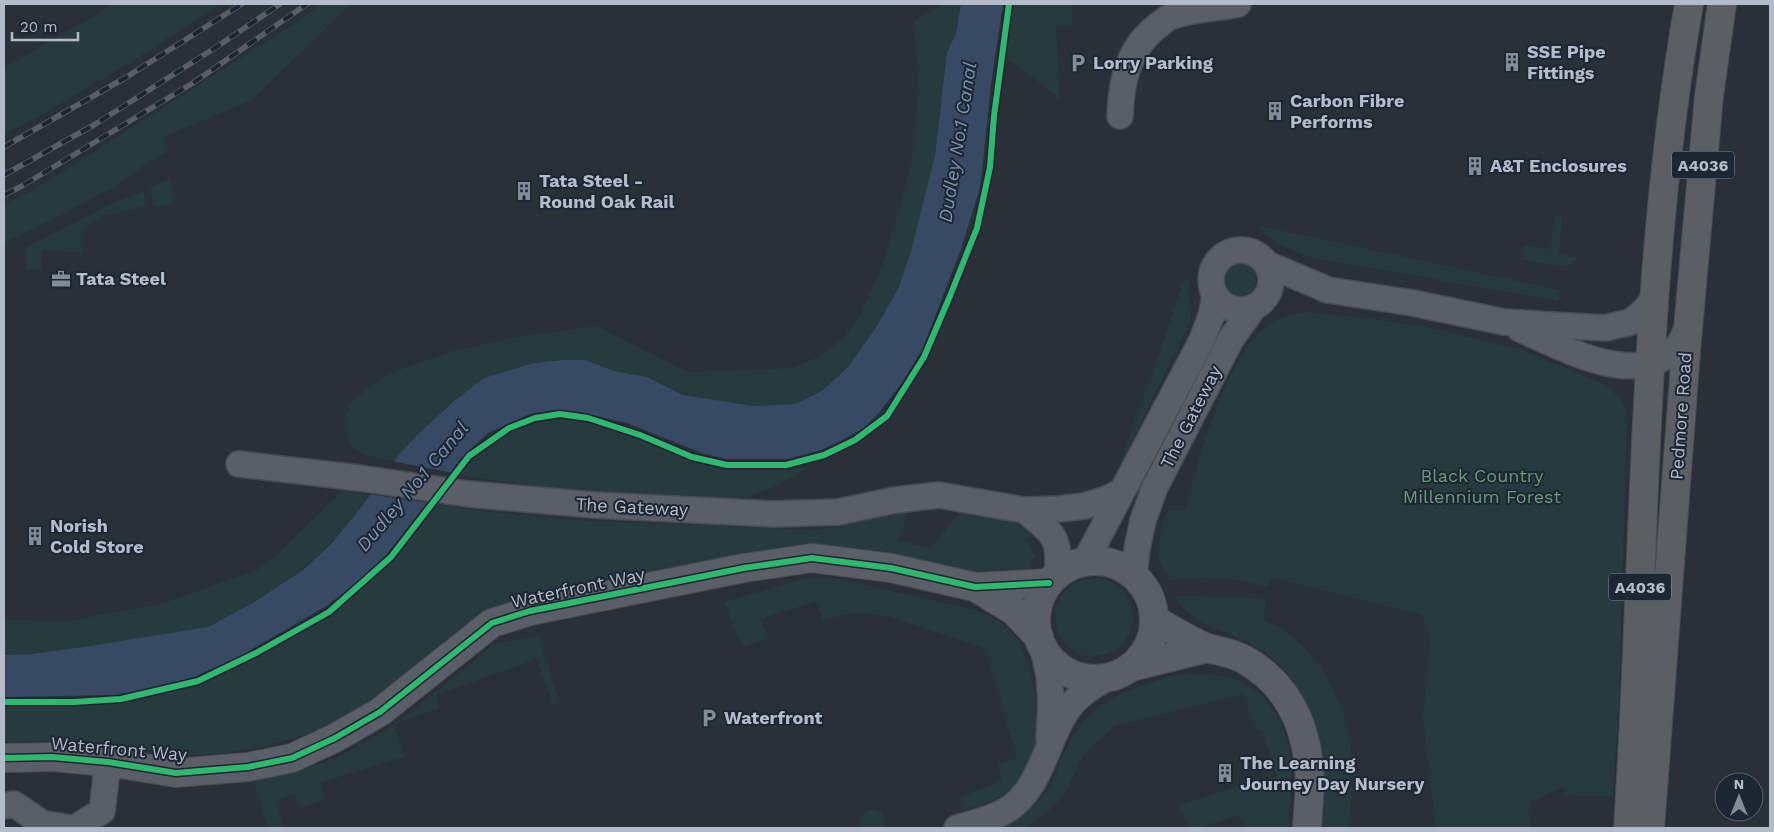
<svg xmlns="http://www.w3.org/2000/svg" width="1774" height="832" font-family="'Work Sans',sans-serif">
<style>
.green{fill:#273a3e}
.water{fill:#384963}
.pier{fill:#2a3038}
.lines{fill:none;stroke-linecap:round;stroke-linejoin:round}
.minor-casing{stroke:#484c53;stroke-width:28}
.tertiary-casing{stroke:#484c53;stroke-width:30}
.trunk-casing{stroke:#474c53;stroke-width:30}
.minor{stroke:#5a5e66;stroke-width:25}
.tertiary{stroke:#5a5e66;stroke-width:28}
.trunk{stroke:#5b5f64;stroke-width:28}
.rail-casing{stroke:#595d64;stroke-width:5.5}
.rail{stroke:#1d2633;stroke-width:4;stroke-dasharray:11;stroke-linecap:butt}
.cycleway-casing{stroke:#1d2633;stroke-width:9}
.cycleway{stroke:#33b770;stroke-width:6}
.labels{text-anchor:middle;stroke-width:4;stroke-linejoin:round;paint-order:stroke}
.shield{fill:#1d2633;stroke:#878f9c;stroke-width:1}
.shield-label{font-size:16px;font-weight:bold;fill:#b4bcc9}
.poi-label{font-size:18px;font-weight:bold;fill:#b4bcc9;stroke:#1d2633;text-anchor:start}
.street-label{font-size:18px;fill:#b4bcc9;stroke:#1d2633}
.park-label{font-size:18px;fill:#6b9a76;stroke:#1d2633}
.water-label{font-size:19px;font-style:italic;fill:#7c92b1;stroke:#1d2633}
</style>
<rect width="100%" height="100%" fill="#2a3038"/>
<!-- green -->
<path class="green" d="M 114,4 L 219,4 L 136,59 L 40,116 L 4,135 L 4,68 Z
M 321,4 L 351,4 L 252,100 L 164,137 L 166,152 C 146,162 130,176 111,188 C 76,208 40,226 4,243 L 4,204 L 34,190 L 298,21 Z
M 944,4 L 961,4 L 956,34 L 947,52 L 935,155 L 910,255 L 898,289 L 875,329 L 848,367 L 823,390 L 796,404 L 754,406 L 683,395 L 647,377 L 614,371 L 585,360 L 562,360 L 534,363 L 484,378 L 453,402 L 417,435 L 394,462 L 366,455 L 351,447 L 347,435 L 346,413 L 352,402 L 370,386 L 396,371 L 453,351 L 522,336 L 598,326 L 687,372 L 792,368 L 818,357 L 843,339 L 861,314 L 883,263 L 905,190 L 914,146 L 918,80 L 914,21 Z
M 1014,4 L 1099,4 L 1072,5 L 1072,25 L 1056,26 L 1060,100 L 1028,73 L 1005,58 Z
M 170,179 L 175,203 L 154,207 L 150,187 Z
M 144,191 L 146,206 L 99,217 L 83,230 L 82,252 L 42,251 L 41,269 L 27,270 L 27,247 L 108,205 Z
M 1556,216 L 1562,216 L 1559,254 L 1578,258 L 1569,266 L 1557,266 L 1521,260 L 1524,245 L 1549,250 Z
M 1255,225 L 1560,290 L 1559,301 L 1314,258 L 1283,247 Z
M1222 279a17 17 0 1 1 34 0a17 17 0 1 1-34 0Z
M 1185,278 L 1189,282 L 1188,293 L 1191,319 L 1117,473 Z
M 1305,312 L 1348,316 L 1423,326 L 1519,349 L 1604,384 L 1621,399 L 1626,409 L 1627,419 L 1619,696 L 1613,797 L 1565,795 L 1566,786 L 1531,802 L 1530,828 L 1436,828 L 1423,719 L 1430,640 L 1422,615 L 1270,577 L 1268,587 L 1233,579 L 1200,578 L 1168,580 L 1168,573 C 1150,562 1162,525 1168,510 L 1186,510 C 1197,461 1226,358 1266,327 C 1277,318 1291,314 1305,312 Z
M 560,419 L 595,424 L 637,439 L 697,463 L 724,469 L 752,471 L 787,470 L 814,466 L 769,489 L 730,502 L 548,488 L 459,475 C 478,452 504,433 532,423 C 541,420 551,420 560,419 Z
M 342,491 L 370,495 C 333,547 295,582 237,611 C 228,616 217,623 207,627 C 186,633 162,635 140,639 C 95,646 49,653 4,655 L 6,619 L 62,622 L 164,603 L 257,570 L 276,556 Z
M 437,504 L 473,510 L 573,520 L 817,530 L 908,512 L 898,541 L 931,548 L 960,512 C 988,515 1013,514 1034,536 L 1027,539 L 1036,557 L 1030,561 L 1033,568 L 992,577 L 835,548 L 782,548 L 713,559 L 516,598 L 487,609 L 412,670 L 354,711 L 323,728 L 295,738 L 261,747 L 220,754 L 177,755 L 83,740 L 4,742 L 4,706 L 79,706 L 122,703 L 198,685 L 330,617 L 395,559 Z
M1055 617a39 39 0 1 1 78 0a39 39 0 1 1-78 0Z
M 805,578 L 835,578 L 975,610 C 991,616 1005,623 1016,637 C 1028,654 1041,709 1039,730 C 1037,748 1021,782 1006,793 C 994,802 976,806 963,810 L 960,797 L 1002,781 L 998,765 L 1017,758 L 986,649 L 886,616 L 862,613 L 843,615 L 823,620 L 816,601 L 761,619 L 768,639 L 742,647 L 724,602 Z
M 1174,596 L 1240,597 L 1266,599 L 1263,619 C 1273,625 1285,631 1295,639 C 1333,672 1353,722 1352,771 C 1352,790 1350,809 1349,828 L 1320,828 C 1321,807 1324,784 1322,763 C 1319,716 1294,665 1250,643 C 1219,628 1195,627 1174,596 Z
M 539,637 L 560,703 L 553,705 L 537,659 L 436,695 L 438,708 L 394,724 L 404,757 L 320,783 L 325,800 L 299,808 L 295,794 L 276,800 L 284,828 L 268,828 L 254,781 C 283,774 314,768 342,755 C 398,728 444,684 493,645 L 499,642 Z
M 1183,674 C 1198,674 1214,674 1229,678 C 1266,686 1289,727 1291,762 C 1292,784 1290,807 1289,828 L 1244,828 L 1239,815 L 1199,828 L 1188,828 L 1180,805 L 1245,784 L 1248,793 L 1266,787 L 1264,780 L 1277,776 L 1261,729 L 1256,731 L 1243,694 L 1114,726 L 1084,754 L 1065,794 L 1046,813 L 1023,828 L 999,828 C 1016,818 1036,808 1047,791 C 1055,780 1058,765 1064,753 C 1070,741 1078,727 1087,718 C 1111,692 1149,682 1183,674 Z
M 868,810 C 880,808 887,816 885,828 L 860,828 C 858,820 861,815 868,810 Z"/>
<!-- water -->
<path class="water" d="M 961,4 L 1003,4 L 991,84 L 982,173 L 979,191 L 961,249 L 922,350 L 901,384 L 878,414 L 862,429 L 840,441 L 821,450 L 787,459 L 726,459 L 702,453 L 627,423 L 579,412 L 554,410 L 530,414 L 488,433 L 463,456 L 387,554 L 357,582 L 328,605 L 242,655 L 194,677 L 154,688 L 115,695 L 4,697 L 4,655 L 31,654 L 84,647 L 208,627 L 256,601 L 303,570 L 331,544 L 363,505 L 397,457 L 417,435 L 453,402 L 484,378 L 507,371 L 534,363 L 562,360 L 585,360 L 614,371 L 647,377 L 683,395 L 754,406 L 796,404 L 823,390 L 848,367 L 875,329 L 898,289 L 910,255 L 935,155 L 947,52 L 956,34 Z"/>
<!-- pier -->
<path class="pier" d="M 391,461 L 453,473 L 430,503 L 367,494 Z"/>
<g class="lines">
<!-- minor casing -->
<g class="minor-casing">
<path id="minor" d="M 1120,116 C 1121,80 1129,46 1160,24 C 1164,21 1168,17 1173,16 C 1194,8 1216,9 1238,4
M1211 280a30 30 0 1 1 60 0a30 30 0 1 1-60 0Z
M 1267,264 L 1328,290 L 1413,303 L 1504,322 L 1605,328 L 1631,322 L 1644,311 L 1655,297
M 1520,329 C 1564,348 1641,393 1680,343 C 1683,338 1686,331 1688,326
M 239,464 L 359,478 L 468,494 L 594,505 L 774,514 L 838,512 L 895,500 L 939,495 L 1024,510 L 1059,509 L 1084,506 L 1104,500 L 1121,492
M 1024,510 C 1052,532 1062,538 1057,575
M 1085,562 L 1202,340 L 1211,316 L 1215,296
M 1134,576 L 1137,549 L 1143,520 L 1155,487 L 1231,339 L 1254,307
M 1043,648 L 1049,675 L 1051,703 L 1049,739
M 4,806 L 14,804 L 42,823 L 69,828
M 75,828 L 102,811 L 108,762
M 957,828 C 974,823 992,819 1007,810 C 1042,788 1046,740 1068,709 C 1079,694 1094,685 1110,676"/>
</g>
<!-- tertiary casing -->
<g class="tertiary-casing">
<path id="tertiary" d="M1036 620a59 59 0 1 1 118 0a59 59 0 1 1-118 0Z
M 975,587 L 1014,611 L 1039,637
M 1154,620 C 1169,627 1194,644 1208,648 C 1221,652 1233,653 1245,660 C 1285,682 1305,722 1309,767 C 1311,787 1308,808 1307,828
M 1131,667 L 1208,648
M 4,758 L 52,757 L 108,762 L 176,773 L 248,767 L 292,758 L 335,738 L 380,712 L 492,623 L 530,611 L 744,568 L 812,558 L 891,568 L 975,587 L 1049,583"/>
</g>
<!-- trunk casing -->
<g class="trunk-casing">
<path id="trunk" d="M 1628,828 C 1646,554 1641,275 1689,4
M 1650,828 L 1686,351 L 1709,96 L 1722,4"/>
</g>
<!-- minor -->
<use href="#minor" class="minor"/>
<!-- tertiary -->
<use href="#tertiary" class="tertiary"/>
<!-- trunk -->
<use href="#trunk" class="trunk"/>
<!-- rail casing -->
<g class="rail-casing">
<path id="rail" d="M 4,147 L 125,78 L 242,4
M 4,175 L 94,125 L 218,46 L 280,4
M 4,195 L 22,186 L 193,83 L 307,4"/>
</g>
<!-- rail -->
<use href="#rail" class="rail"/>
<!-- cycleway casing -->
<g class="cycleway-casing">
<path id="cycleway" d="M 4,702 L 74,702 L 121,699 L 198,681 L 256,653 L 329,612 L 391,557 L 469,456 L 509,428 L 535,418 L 560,414 L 588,418 L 640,435 L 692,457 L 727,465 L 786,465 L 824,455 L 855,440 L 887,416 L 924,357 L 950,296 L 977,228 L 990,167 L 994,116 L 1009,4
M 4,758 L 52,757 L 108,762 L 176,773 L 248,767 L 292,758 L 335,738 L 380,712 L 492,623 L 530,611 L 744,568 L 812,558 L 891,568 L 975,587 L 1049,583"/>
</g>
<!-- cycleway -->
<use href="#cycleway" class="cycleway"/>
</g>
<!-- icons -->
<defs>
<g id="building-bare" transform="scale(1.5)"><path d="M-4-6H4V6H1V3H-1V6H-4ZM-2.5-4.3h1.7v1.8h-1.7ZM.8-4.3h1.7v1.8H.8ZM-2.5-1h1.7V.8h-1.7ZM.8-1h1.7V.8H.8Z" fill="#848b96" stroke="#1d2633" stroke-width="2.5" paint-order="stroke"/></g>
<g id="parking-bare" transform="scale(1.5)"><path d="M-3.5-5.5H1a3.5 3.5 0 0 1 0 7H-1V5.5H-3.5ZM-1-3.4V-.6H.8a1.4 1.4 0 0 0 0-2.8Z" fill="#848b96" stroke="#1d2633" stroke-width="2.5" paint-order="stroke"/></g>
<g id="office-bare" transform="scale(1.5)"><path d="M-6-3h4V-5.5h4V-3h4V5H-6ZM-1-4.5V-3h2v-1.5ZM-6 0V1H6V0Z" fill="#848b96" stroke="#1d2633" stroke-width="2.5" paint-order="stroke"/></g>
</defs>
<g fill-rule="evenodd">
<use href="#building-bare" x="1512" y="62"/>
<use href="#parking-bare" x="1078" y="63"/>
<use href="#building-bare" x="1275" y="111"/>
<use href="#building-bare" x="1475" y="166"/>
<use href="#building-bare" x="524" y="191"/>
<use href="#office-bare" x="61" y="279"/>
<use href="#building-bare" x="35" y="536"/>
<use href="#parking-bare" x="709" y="718"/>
<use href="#building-bare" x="1225" y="773"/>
</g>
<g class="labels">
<!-- shield labels -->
<g class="shield">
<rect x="1672" y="151.5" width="62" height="27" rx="4"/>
<rect x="1609" y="573.5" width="62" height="27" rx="4"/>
</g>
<g class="shield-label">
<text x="1703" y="171">A4036</text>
<text x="1640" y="593">A4036</text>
</g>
<!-- poi labels -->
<g class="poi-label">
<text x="1527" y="58">SSE Pipe<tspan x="1527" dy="21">Fittings</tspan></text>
<text x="1093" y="69">Lorry Parking</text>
<text x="1290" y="107">Carbon Fibre<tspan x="1290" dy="21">Performs</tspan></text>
<text x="1490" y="172">A&amp;T Enclosures</text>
<text x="539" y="187">Tata Steel -<tspan x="539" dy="21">Round Oak Rail</tspan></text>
<text x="76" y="285">Tata Steel</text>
<text x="50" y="532">Norish<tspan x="50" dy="21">Cold Store</tspan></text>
<text x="724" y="724">Waterfront</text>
<text x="1240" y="769">The Learning<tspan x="1240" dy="21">Journey Day Nursery</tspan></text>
</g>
<!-- street labels -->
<g class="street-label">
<text transform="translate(1681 416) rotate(-86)" y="6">Pedmore Road</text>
<text transform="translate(1191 417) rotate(-63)" y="6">The Gateway</text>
<text transform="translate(632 507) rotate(3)" y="6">The Gateway</text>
<text transform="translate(578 588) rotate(-12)" y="6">Waterfront Way</text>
<text transform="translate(119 749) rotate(5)" y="6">Waterfront Way</text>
</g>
<!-- park labels -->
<g class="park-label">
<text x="1482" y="482">Black Country<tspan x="1482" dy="21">Millennium Forest</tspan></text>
</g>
<!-- water labels -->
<g class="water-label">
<text transform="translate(957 142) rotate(-81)" y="7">Dudley No.1 Canal</text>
<text transform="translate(412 486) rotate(-50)" y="7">Dudley No.1 Canal</text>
</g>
</g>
<!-- border -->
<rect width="1774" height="832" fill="none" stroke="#b4bcc9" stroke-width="10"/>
<!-- north arrow -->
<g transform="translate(1739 797)"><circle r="24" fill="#1d2633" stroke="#59626f"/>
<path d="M0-4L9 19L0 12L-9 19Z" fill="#848b96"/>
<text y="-8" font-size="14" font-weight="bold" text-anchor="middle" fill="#b4bcc9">N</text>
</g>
<!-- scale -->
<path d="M12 32v8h66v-8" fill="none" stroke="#b4bcc9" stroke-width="2.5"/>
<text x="20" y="32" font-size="15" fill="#b4bcc9" stroke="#1d2633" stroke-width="4" paint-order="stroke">20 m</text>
</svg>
